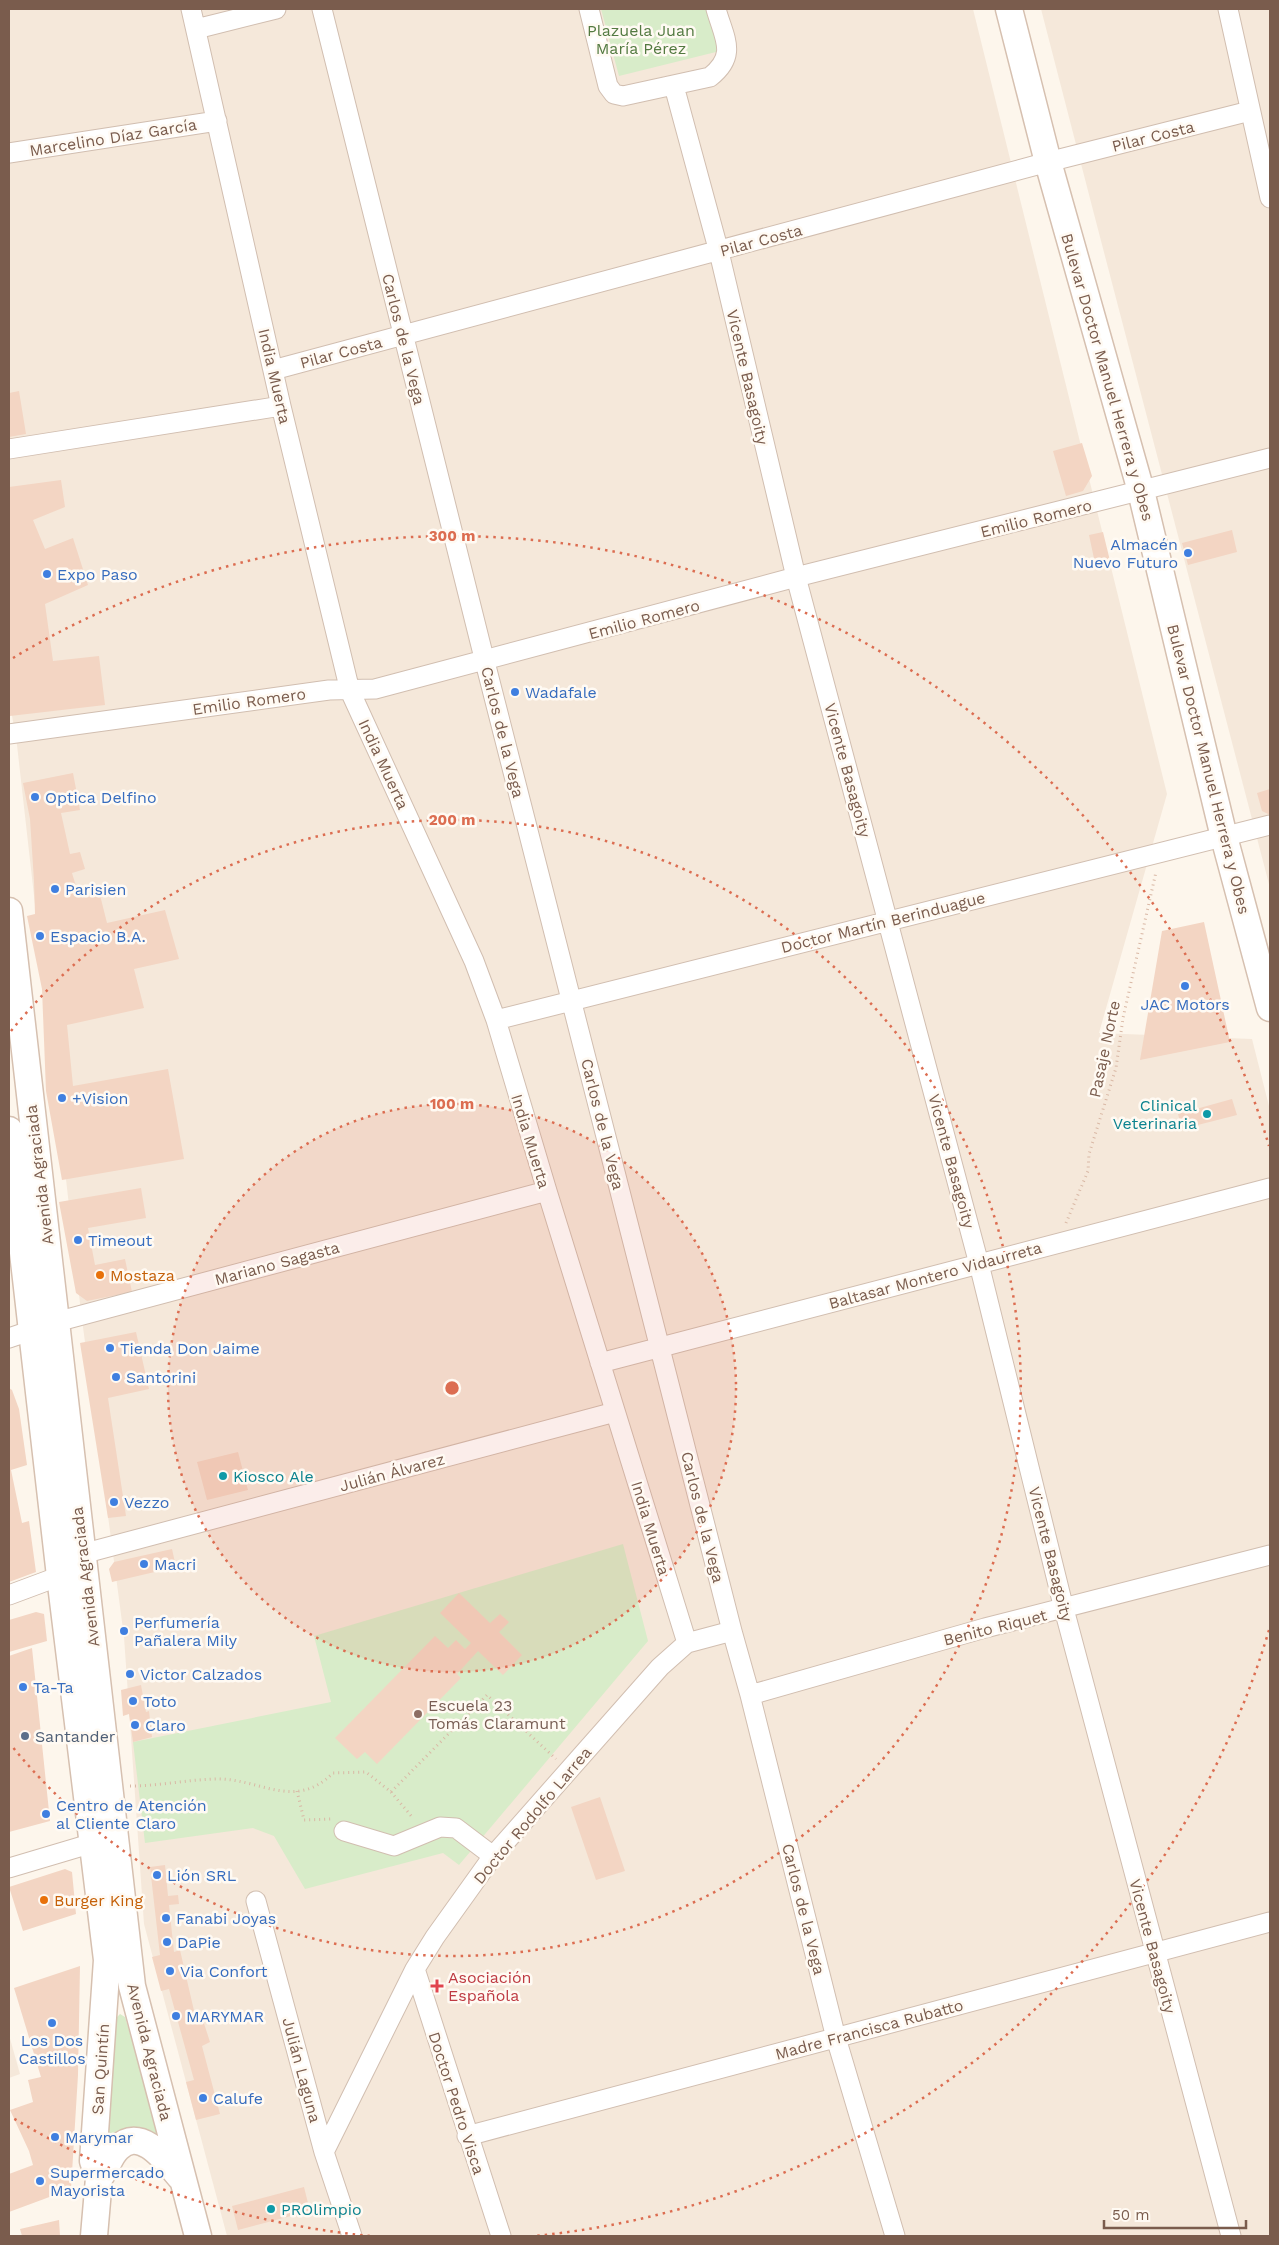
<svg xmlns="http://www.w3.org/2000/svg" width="1279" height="2245" font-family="'Work Sans',sans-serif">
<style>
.residential{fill:#f5e8da}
.green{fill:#d8ecc9}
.building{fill:#f3d5c3}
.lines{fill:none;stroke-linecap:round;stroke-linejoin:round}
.street-casing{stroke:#d1beb0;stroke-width:21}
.secondary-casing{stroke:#d6c0b0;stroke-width:29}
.path{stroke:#d9b8a5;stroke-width:3;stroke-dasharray:1 4;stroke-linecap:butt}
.street{stroke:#fff;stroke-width:19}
.secondary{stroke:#fff;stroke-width:26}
.ring{fill:none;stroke:#dc6d51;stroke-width:2.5;stroke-dasharray:2.5 5}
.shop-dot{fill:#3f7fe0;stroke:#fffaf3;stroke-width:2}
.culture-dot{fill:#0f9aa8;stroke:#fffaf3;stroke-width:2}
.food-dot{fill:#e8710a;stroke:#fffaf3;stroke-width:2}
.education-dot{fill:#8d6e63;stroke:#fffaf3;stroke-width:2}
.service-dot{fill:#5c6f8a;stroke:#fffaf3;stroke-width:2}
.health-dot{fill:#e0444e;stroke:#fffaf3;stroke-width:2}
.labels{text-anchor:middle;stroke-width:5;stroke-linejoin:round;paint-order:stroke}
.park-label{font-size:16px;fill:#537a41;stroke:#fffaf3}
.street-label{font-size:16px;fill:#7a5c4d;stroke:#fffaf3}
.shop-label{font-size:16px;fill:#366cbe;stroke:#fffaf3;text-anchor:start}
.culture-label{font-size:16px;fill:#0d838f;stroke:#fffaf3;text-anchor:start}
.food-label{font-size:16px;fill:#c56008;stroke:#fffaf3;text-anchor:start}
.education-label{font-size:16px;fill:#785e54;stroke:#fffaf3;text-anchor:start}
.service-label{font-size:16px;fill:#4e5e75;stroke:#fffaf3;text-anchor:start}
.health-label{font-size:16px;fill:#be3a42;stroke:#fffaf3;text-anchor:start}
.centre{fill:#dc6d51;stroke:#fffaf3;stroke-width:2.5}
.ring-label{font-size:15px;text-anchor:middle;font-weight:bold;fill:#dc6d51;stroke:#fffaf3;stroke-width:5;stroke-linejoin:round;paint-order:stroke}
</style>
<rect width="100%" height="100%" fill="#fdf6ec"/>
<!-- residential -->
<path class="residential" d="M 9,9 L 973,9 L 1167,794 L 1099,1033 L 1252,1039 L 1270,1110 L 1270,2236 L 227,2236 L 144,1924 L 124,1637 L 81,1312 L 17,745 L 9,698 Z
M 1041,9 L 1270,9 L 1270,888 L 1094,214 Z
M 9,2035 L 20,2074 L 9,2078 Z"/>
<!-- green -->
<path class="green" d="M 601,9 L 707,9 L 720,51 L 619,76 Z
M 623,1544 L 648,1641 L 459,1865 L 443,1853 L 305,1889 L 274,1836 L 253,1828 L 145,1843 L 133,1742 L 331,1702 L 314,1636 Z
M 120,2014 L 125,2017 L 164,2147 L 132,2129 L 122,2129 L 112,2138 L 107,2135 L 115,2019 Z"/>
<!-- building -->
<path class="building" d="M 19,391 L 26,434 L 9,437 L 9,393 Z
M 1082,443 L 1092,476 L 1083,491 L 1066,496 L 1053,451 Z
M 61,480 L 65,507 L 33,520 L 45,549 L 73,538 L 88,585 L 45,604 L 53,661 L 99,656 L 105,705 L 10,716 L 9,487 Z
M 1232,530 L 1237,552 L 1188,565 L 1182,543 Z
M 1103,532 L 1111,565 L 1096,568 L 1089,535 Z
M 73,773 L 80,810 L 61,813 L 70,854 L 80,852 L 85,869 L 72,873 L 79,896 L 99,891 L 107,923 L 165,910 L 179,959 L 134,969 L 144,1008 L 67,1025 L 73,1086 L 168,1069 L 184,1159 L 62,1180 L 46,1091 L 42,989 L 27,916 L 35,914 L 34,881 L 30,819 L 23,783 Z
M 1270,789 L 1270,815 L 1262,811 L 1257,793 Z
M 1204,922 L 1230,1042 L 1140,1060 L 1162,931 Z
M 1232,1099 L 1237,1115 L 1182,1129 L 1178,1114 Z
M 141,1188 L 146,1218 L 88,1228 L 95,1265 L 125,1259 L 132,1292 L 87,1301 L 76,1293 L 59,1202 Z
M 136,1332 L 149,1389 L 108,1398 L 126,1516 L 108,1518 L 80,1343 Z
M 9,1388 L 12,1390 L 19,1409 L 27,1465 L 11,1470 L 22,1523 L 29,1521 L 36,1572 L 9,1582 Z
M 238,1452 L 248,1490 L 207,1500 L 197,1462 Z
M 172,1549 L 176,1567 L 112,1582 L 109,1569 L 114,1562 Z
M 459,1593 L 490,1623 L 500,1614 L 509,1622 L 499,1632 L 522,1655 L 503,1675 L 478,1651 L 457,1674 L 461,1678 L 377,1764 L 365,1752 L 357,1759 L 335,1738 L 435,1636 L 448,1648 L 456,1640 L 465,1649 L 471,1643 L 440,1613 Z
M 36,1612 L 44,1614 L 47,1641 L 9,1652 L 9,1620 Z
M 32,1648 L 50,1821 L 9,1832 L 9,1656 Z
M 141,1685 L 146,1712 L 149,1711 L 152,1737 L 133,1742 L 129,1714 L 123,1716 L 121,1690 Z
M 600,1797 L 625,1871 L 596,1880 L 571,1807 Z
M 165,1865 L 168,1896 L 178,1895 L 179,1904 L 169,1905 L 174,1952 L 180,1950 L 195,2015 L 201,2014 L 210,2042 L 202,2046 L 220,2114 L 196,2120 L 186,2082 L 194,2080 L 169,1989 L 161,1991 L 152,1957 L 160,1955 L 150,1867 Z
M 65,1869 L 72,1872 L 76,1914 L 23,1931 L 9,1887 Z
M 80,1966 L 78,2075 L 71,2189 L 9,2212 L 9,2174 L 33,2165 L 29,2151 L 10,2110 L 33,2102 L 28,2080 L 41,2077 L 14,1988 Z
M 304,2187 L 310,2211 L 238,2230 L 232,2206 Z
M 59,2220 L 60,2236 L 22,2236 L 20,2229 Z"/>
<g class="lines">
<!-- street casing -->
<g class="street-casing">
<path id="street" d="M 191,9 L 281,406 L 350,691 L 474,961 L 496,1020 L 547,1191 L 687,1643
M 322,9 L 485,662 L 732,1631 L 750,1695 L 836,2038 L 895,2236
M 589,9 L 608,86 L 614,94 L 623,96 L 710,77 C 738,55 724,38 716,9
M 1228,9 L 1270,198
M 196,29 L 276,9
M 674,86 L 719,252 L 796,577 L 979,1264 L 1064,1609 L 1231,2236
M 9,153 L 217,121
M 273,370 L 1048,162 L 1250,111
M 9,449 L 281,406
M 9,734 L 329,690 L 375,689 L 796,577 L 1270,458
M 496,1020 L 1270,825
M 9,1338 L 56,1322 L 547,1191
M 600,1363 L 1270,1188
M 82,1554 L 615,1412
M 9,1595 L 60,1576
M 750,1695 L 985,1628 L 1270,1555
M 344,1831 L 394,1846 L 440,1827 L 456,1828 L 493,1856
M 9,1868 L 93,1843
M 256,1901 L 324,2152 L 352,2236
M 415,1969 L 501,2236
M 467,2136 L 1270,1922
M 324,2152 L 415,1969 L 435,1937 L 493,1856 L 660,1667 L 687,1643 L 732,1631"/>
</g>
<!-- secondary casing -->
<g class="secondary-casing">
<path id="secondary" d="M 1009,9 L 1048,162 L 1141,491 L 1224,837 L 1270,1008
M 9,911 L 132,1986 L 198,2236
M 9,1130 L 60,1576 L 107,1960 L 93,2161 L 99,2178 L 94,2236
M 99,2178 C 107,2169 109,2156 118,2148 C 141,2125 167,2162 181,2178"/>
</g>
<!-- path -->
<path class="path" d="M 1066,1223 L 1088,1171 L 1089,1154 L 1116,1068 L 1123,1018 L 1156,872
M 130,1786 C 158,1786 186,1780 214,1779 C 258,1777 294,1812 333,1773 L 366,1772 L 391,1792 L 487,1695 L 556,1759
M 297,1791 L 304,1820 L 332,1819
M 391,1792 L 413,1818"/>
<!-- street -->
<use href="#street" class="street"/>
<!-- secondary -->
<use href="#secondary" class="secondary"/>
</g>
<!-- distance rings -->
<circle cx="452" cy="1388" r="284" fill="#dc6d51" fill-opacity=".12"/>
<g class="ring">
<circle cx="452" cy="1388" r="284"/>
<path d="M11 1031A568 568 0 1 1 11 1745"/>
<path d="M1269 1630A852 852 0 0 1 534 2236M370 2236A852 852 0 0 1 13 2118M13 658A852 852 0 0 1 1269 1146"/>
</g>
<!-- markers -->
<g class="shop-dot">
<circle cx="1188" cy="553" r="5"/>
<circle cx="47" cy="574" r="5"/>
<circle cx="515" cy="692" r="5"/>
<circle cx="35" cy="797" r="5"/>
<circle cx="55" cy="889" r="5"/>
<circle cx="40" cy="936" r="5"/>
<circle cx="1185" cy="986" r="5"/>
<circle cx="62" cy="1098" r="5"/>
<circle cx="78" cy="1240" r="5"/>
<circle cx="110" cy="1348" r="5"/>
<circle cx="116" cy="1377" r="5"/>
<circle cx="114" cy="1502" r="5"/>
<circle cx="144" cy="1564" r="5"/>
<circle cx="124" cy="1631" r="5"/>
<circle cx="130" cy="1674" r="5"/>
<circle cx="23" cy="1687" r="5"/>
<circle cx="133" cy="1701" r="5"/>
<circle cx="135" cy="1725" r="5"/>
<circle cx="46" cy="1814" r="5"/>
<circle cx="157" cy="1875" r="5"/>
<circle cx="166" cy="1918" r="5"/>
<circle cx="167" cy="1942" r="5"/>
<circle cx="170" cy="1971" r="5"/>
<circle cx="176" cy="2016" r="5"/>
<circle cx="52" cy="2023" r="5"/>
<circle cx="203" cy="2098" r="5"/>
<circle cx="55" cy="2137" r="5"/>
<circle cx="40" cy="2181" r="5"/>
</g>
<g class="culture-dot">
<circle cx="1207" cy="1114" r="5"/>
<circle cx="223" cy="1476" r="5"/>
<circle cx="271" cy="2209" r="5"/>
</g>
<g class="food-dot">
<circle cx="100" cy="1275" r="5"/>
<circle cx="44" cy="1900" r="5"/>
</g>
<circle class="education-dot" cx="418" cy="1714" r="5"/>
<circle class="service-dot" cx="25" cy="1736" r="5"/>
<path class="health-dot" d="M434.5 1978.5h5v5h5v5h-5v5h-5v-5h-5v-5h5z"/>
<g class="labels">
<!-- park labels -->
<g class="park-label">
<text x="641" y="36">Plazuela Juan<tspan x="641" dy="18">María Pérez</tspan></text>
</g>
<!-- street labels -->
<g class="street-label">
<text transform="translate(1153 136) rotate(-14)" y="6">Pilar Costa</text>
<text transform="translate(113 137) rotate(-9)" y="6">Marcelino Díaz García</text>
<text transform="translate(761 240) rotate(-15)" y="6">Pilar Costa</text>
<text transform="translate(404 339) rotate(76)" y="6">Carlos de la Vega</text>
<text transform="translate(341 352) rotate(-15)" y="6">Pilar Costa</text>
<text transform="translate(275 376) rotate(77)" y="6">India Muerta</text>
<text transform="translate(748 377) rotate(77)" y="6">Vicente Basagoity</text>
<text transform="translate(1108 377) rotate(74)" y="6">Bulevar Doctor Manuel Herrera y Obes</text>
<text transform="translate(1036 518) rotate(-14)" y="6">Emilio Romero</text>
<text transform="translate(644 619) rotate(-15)" y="6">Emilio Romero</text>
<text transform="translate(249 701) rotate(-8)" y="6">Emilio Romero</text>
<text transform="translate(503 732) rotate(76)" y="6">Carlos de la Vega</text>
<text transform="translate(384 764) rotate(65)" y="6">India Muerta</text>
<text transform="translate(1209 769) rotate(76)" y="6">Bulevar Doctor Manuel Herrera y Obes</text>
<text transform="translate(848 770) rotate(75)" y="6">Vicente Basagoity</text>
<text transform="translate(883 922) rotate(-14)" y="6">Doctor Martín Berinduague</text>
<text transform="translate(1104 1049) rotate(-78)" y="6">Pasaje Norte</text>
<text transform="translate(603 1124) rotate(76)" y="6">Carlos de la Vega</text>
<text transform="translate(531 1141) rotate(73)" y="6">India Muerta</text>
<text transform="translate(952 1161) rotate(75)" y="6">Vicente Basagoity</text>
<text transform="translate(39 1175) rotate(-97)" y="6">Avenida Agraciada</text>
<text transform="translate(277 1263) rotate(-15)" y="6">Mariano Sagasta</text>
<text transform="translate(935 1275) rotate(-15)" y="6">Baltasar Montero Vidaurreta</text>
<text transform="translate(392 1472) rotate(-15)" y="6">Julián Álvarez</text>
<text transform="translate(703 1517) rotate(76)" y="6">Carlos de la Vega</text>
<text transform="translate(651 1528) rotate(73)" y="6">India Muerta</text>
<text transform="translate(1051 1554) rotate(76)" y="6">Vicente Basagoity</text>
<text transform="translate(85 1577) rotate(-97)" y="6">Avenida Agraciada</text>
<text transform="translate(995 1627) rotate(-14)" y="6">Benito Riquet</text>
<text transform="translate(532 1815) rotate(-50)" y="6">Doctor Rodolfo Larrea</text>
<text transform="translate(804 1909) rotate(76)" y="6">Carlos de la Vega</text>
<text transform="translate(1153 1946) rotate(75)" y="6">Vicente Basagoity</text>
<text transform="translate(869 2029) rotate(-15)" y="6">Madre Francisca Rubatto</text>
<text transform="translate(150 2052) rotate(76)" y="6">Avenida Agraciada</text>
<text transform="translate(100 2069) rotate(-86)" y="6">San Quintín</text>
<text transform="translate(302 2070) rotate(75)" y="6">Julián Laguna</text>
<text transform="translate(457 2103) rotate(72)" y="6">Doctor Pedro Visca</text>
</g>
<!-- shop labels -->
<g class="shop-label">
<text x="1178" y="550" text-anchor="end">Almacén<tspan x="1178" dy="18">Nuevo Futuro</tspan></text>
<text x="57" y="580">Expo Paso</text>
<text x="525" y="698">Wadafale</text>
<text x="45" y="803">Optica Delfino</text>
<text x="65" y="895">Parisien</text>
<text x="50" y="942">Espacio B.A.</text>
<text x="1185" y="1010" text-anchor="middle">JAC Motors</text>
<text x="72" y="1104">+Vision</text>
<text x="88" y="1246">Timeout</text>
<text x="120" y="1354">Tienda Don Jaime</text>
<text x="126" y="1383">Santorini</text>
<text x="124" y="1508">Vezzo</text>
<text x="154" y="1570">Macri</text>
<text x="134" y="1628">Perfumería<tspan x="134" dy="18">Pañalera Mily</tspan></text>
<text x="140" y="1680">Victor Calzados</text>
<text x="33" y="1693">Ta-Ta</text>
<text x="143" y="1707">Toto</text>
<text x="145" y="1731">Claro</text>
<text x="56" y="1811">Centro de Atención<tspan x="56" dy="18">al Cliente Claro</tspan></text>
<text x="167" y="1881">Lión SRL</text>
<text x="176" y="1924">Fanabi Joyas</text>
<text x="177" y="1948">DaPie</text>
<text x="180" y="1977">Via Confort</text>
<text x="186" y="2022">MARYMAR</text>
<text x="52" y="2046" text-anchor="middle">Los Dos<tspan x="52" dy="18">Castillos</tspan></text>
<text x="213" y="2104">Calufe</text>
<text x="65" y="2143">Marymar</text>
<text x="50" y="2178">Supermercado<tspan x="50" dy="18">Mayorista</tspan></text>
</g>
<!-- culture labels -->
<g class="culture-label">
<text x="1197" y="1111" text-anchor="end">Clinical<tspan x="1197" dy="18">Veterinaria</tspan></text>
<text x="233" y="1482">Kiosco Ale</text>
<text x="281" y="2215">PROlimpio</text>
</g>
<!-- food labels -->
<g class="food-label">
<text x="110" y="1281">Mostaza</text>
<text x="54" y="1906">Burger King</text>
</g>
<!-- education labels -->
<g class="education-label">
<text x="428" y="1711">Escuela 23<tspan x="428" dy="18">Tomás Claramunt</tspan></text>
</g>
<!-- service labels -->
<g class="service-label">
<text x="35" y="1742">Santander</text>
</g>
<!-- health labels -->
<g class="health-label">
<text x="448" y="1983">Asociación<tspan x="448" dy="18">Española</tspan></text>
</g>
</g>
<circle cx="452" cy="1388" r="8" class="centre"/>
<g class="ring-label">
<text x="452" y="541">300 m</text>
<text x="452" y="825">200 m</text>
<text x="452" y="1109">100 m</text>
</g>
<!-- border -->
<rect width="1279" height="2245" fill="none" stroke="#7a5c4d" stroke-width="20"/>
<!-- scale -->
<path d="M1104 2220v8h142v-8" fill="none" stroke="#7a5c4d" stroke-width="2.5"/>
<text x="1112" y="2220" font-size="15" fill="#7a5c4d" stroke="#fffaf3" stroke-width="4" paint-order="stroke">50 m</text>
</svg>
